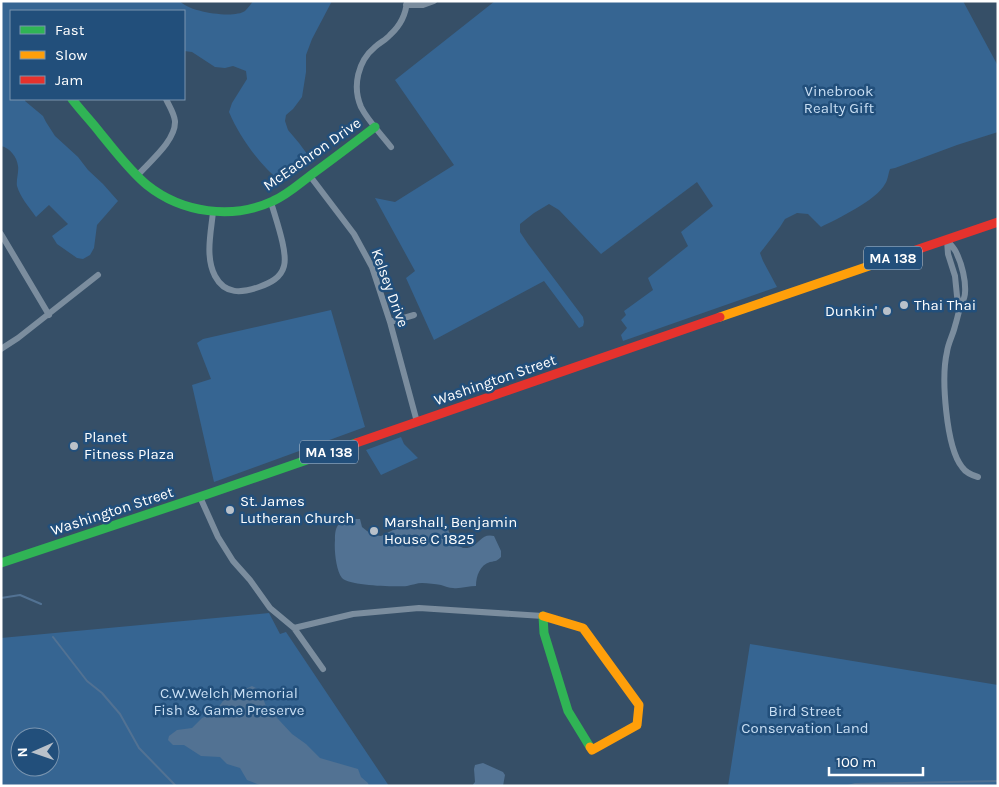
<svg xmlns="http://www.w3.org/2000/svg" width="999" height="787" font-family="Karla,sans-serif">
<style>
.green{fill:#366592;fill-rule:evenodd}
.water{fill:#527293}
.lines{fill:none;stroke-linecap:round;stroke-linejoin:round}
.stream{stroke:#527293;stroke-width:2}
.street{stroke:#7b8d9e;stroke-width:6}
.fast{stroke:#30b455;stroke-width:9}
.slow{stroke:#ff9f0a;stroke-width:9}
.jam{stroke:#e5322d;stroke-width:9}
.poi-dot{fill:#b9c1ca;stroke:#224f7b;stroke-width:2}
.labels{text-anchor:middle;stroke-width:5;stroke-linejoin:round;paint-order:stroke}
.shield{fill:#224f7b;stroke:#bdcad7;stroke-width:1}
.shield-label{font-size:14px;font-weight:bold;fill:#fff}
.park-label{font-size:15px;fill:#c9dff4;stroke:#224f7b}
.street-label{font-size:15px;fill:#fff;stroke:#224f7b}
.poi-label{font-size:15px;fill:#fff;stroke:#224f7b;text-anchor:start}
</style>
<rect width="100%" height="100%" fill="#364f67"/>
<!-- green -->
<path class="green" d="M 1,1 L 180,1 C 188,12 234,19 245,11 C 248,8 251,4 253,1 L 332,1 L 312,39 L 306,55 L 306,72 L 302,97 L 293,109 L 286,115 L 285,121 L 288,130 L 299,143 L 313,162 L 282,183 C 260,165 240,138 229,112 L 232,103 L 247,79 L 246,71 L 233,66 L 225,68 L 215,67 L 192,52 L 184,51 L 184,11 L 11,11 L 10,67 L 11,99 L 25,99 L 25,101 L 43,116 L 46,122 L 55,136 L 78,157 L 88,170 L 103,184 L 118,201 L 97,225 L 94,248 L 90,255 L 83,259 L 77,258 L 57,244 L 52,236 L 68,224 L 49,205 L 36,217 C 29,207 20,197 17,186 C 16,180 19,172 18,166 C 17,157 10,148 1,146 Z
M 495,1 L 963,1 L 998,66 L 998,132 L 957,145 L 895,168 L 890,169 C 888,174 888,180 885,184 C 877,200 837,219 821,227 L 808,214 L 797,213 L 785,219 L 780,227 L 760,253 L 763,261 L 777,287 L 623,341 L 621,335 L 627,328 L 621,320 L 626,315 L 624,311 L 653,290 L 648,278 L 688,246 L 681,232 L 713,206 L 697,182 L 601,254 L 559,210 L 549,204 L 534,213 L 520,224 L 520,232 L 528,244 L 583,317 L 584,322 L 583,326 L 579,328 L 544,281 L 434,340 L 406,278 L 415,271 L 375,198 L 395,202 L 454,165 L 395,80 Z
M 331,310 L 365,427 L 214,482 L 192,385 L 211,379 L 197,343 L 203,339 Z
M 401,437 L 404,444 L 418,458 L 381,475 L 366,450 Z
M 269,613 L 280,634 L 286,632 L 389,786 L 1,786 L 1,638 ZM 20,737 L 50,737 L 50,767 L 20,767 Z
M 750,644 L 998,685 L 998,786 L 728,786 Z"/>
<!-- water -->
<path class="water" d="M 351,519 L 360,519 L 362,527 L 367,531 L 373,535 L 381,536 L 393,530 L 416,524 L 442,523 L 446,525 L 454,543 L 463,548 C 466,548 469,548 471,547 C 480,543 482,533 494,536 L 501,551 L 501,557 C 497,561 496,561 490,562 C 480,565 476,576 476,586 C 469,586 460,589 453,588 C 449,588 445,586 441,585 C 435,584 428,583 422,583 C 417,583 412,585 407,586 C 395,587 350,586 342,578 C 336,571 334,549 335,540 C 335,527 337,522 351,519 Z
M 252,686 L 256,688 L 262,696 L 266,706 L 292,734 L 306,744 L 320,758 L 358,769 L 361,777 L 368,783 L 369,786 L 262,786 L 247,780 L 240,768 L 227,764 L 220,757 L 201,756 L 184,745 L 173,745 L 168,740 L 169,736 L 177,730 L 192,728 L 202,718 L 216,711 L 225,698 Z
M 483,763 L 503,772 L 505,775 L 503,786 L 472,786 L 475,782 L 474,769 L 475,765 Z"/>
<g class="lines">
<!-- stream -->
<path class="stream" d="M 1,598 L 20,595 L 41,604
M 53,637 L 87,681 L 102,693 L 120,714 L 139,748 L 176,786
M 848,786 L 855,784 L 998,781"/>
<!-- street -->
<path class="street" d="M 406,5 L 423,5 L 434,1
M 391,147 C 381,134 368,121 361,107 C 352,86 358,61 375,47 C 380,42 386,40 390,35 C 400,26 406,14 407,1
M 137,176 C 149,162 176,141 175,121 C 174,113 169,106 166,99
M 310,176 L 354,234 L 372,267 L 390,322 L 417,422
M 213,212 C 211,232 205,257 215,276 C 225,295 242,293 259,287 C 270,283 281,278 284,266 C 288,252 275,217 271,202
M 1,234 L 49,315
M 947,240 C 950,244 954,248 956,252 C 962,264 966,281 965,293 C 965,298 962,303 960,308 C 958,314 957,320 955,326 C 953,335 948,343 947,352 C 941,377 946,447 962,467 C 966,473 971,475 978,477
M 947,240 L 948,254 L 955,276 L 957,296 L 960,307
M 390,322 L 414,315
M 1,349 L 18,338 L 98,275
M 200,497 L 218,537 L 233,561 L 250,580 L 270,608 L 294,628 L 323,669
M 294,628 L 353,614 L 419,608 L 543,616"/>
<!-- fast -->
<path class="fast" d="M 72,99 C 81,111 92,122 101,134 C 116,152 130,171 147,185 C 182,213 232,220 273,201 C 287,195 299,184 311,175 C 333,159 354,143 375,127
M 1,563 L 208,494 L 356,443
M 543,616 L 544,633 L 568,711 L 590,747"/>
<!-- slow -->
<path class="slow" d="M 720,317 L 907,253
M 543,616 L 583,628 L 639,705 L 637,725 L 592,750 L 590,747"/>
<!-- jam -->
<path class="jam" d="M 907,253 L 998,222
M 356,443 L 720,317"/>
</g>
<!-- markers -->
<g class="poi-dot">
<circle cx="904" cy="305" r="5"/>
<circle cx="887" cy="311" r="5"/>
<circle cx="74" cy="446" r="5"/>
<circle cx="230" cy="510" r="5"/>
<circle cx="374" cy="531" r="5"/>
</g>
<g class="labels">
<!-- shield labels -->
<g class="shield">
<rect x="864" y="246.5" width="58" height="23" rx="4"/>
<rect x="300" y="440.5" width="58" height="23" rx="4"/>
</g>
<g class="shield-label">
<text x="893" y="263">MA 138</text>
<text x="329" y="457">MA 138</text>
</g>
<!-- park labels -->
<g class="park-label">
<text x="839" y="96">Vinebrook<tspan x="839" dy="17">Realty Gift</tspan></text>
<text x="229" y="698">C.W.Welch Memorial<tspan x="229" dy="17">Fish &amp; Game Preserve</tspan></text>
<text x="805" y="716">Bird Street<tspan x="805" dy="17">Conservation Land</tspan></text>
</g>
<!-- street labels -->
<g class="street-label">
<text transform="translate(312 154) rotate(-35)" y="5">McEachron Drive</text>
<text transform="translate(390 288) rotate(70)" y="5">Kelsey Drive</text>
<text transform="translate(495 380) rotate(-19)" y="5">Washington Street</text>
<text transform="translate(112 511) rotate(-18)" y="5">Washington Street</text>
</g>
<!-- poi labels -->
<g class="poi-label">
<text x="914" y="310">Thai Thai</text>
<text x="877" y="316" text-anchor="end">Dunkin'</text>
<text x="84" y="442">Planet<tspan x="84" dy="17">Fitness Plaza</tspan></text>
<text x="240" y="506">St. James<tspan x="240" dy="17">Lutheran Church</tspan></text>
<text x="384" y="527">Marshall, Benjamin<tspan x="384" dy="17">House C 1825</tspan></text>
</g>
</g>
<!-- border -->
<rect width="999" height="787" fill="none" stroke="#ffffff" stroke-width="5"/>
<!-- legend -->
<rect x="10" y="10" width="175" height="90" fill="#224f7b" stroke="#7a95b0"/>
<rect x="20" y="26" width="25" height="8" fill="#30b455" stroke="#7a95b0"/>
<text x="55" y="35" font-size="15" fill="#ffffff">Fast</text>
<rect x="20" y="51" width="25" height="8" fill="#ff9f0a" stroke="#7a95b0"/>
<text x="55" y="60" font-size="15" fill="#ffffff">Slow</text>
<rect x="20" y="76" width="25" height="8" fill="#e5322d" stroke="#7a95b0"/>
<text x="55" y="85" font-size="15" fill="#ffffff">Jam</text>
<!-- north arrow -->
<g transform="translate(35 752) rotate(268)"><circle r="24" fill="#224f7b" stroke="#7a95b0"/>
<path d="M0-4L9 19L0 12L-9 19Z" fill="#b9c1ca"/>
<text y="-8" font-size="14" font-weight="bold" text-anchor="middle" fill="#ffffff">N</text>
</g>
<!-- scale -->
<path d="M829 767v8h94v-8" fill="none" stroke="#ffffff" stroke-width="2.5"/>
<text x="836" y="767" font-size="15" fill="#ffffff" stroke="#224f7b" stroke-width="4" paint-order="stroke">100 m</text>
</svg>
